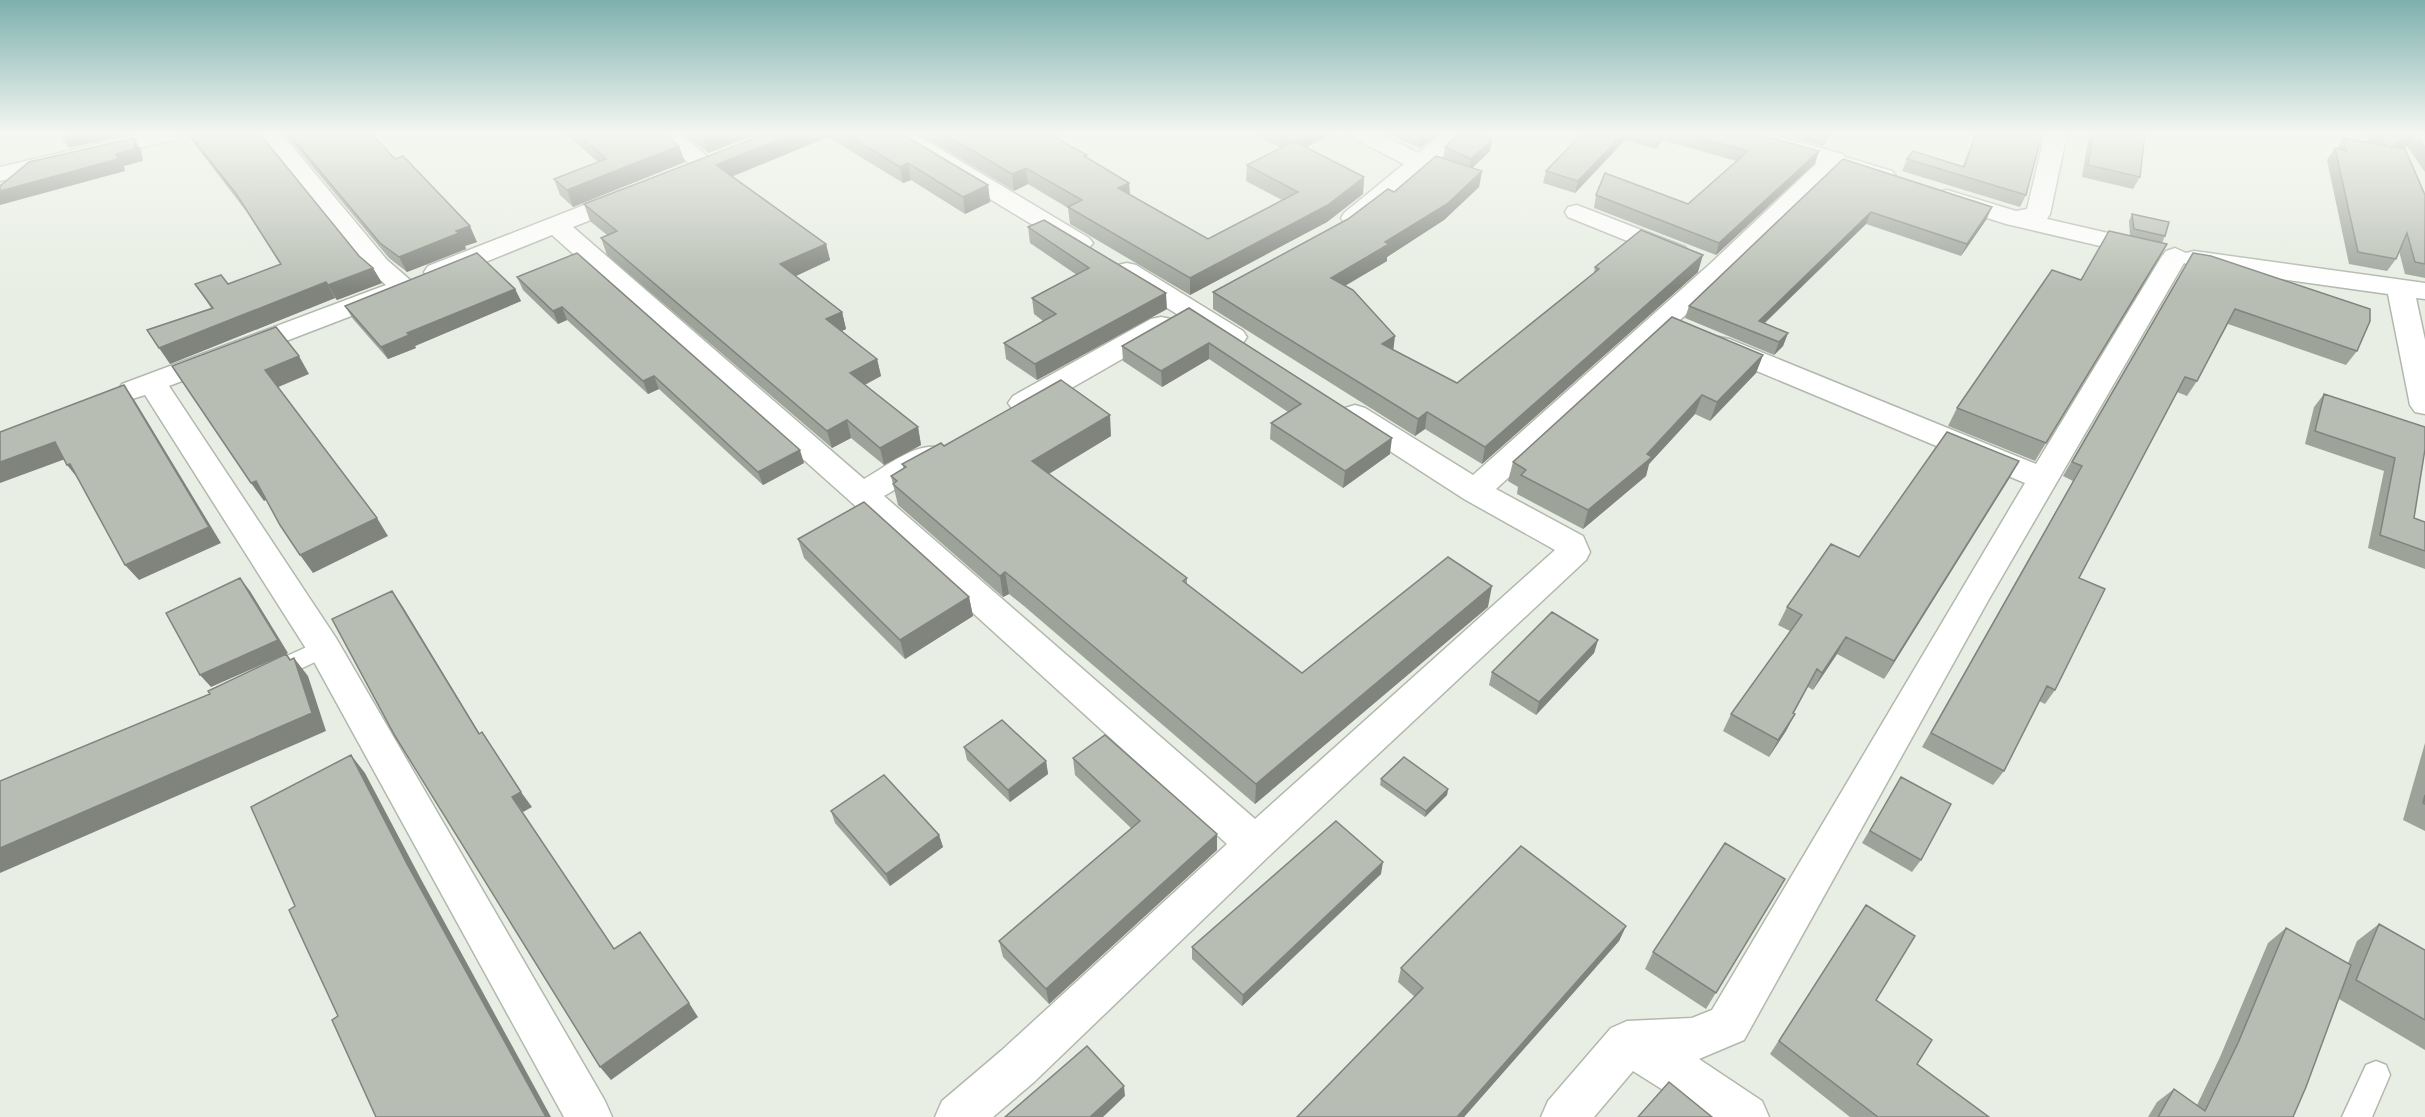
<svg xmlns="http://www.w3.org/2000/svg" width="2425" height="1117" font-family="'Source Serif 4',serif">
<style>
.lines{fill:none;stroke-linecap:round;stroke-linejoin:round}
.lane-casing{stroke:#b2b8ae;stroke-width:3}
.street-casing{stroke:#b2b8ae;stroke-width:3}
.lane{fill:#fff;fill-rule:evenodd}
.street{fill:#fff;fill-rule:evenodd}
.wall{fill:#9da399}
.shaded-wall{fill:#80847d}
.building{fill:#b7bdb2;stroke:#80847d;stroke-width:1.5}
</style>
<rect width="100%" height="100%" fill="#e8eee3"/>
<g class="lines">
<!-- lane casing -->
<g class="lane-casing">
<path id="lane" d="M 324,639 L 332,642 L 335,648 L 332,654 L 279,679 L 271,682 L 263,679 L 260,673 L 263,667 Z
M 2376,1061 L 2386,1065 L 2390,1075 L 2372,1117 L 2342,1117 L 2366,1065 Z"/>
</g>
<!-- street casing -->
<g class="street-casing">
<path id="street" d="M 140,134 L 180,134 L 177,139 L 0,181 L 0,167 Z
M 259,134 L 282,134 L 387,260 L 417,286 L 413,292 L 401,293 L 398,298 L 169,386 L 336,638 L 605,1101 L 612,1117 L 564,1117 L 312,658 L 145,395 L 132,399 L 122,396 L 118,390 L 122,384 L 386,285 L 369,270 Z
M 654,134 L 680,134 L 719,166 L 715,171 L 707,173 L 699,171 Z
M 888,134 L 915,134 L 1089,238 L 1093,243 L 1089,248 L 1080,251 L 1071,248 L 891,139 Z
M 1352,134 L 1381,134 L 1418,153 L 1442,134 L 1467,134 L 1429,169 L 1362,223 L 1353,225 L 1344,223 L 1341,218 L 1344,213 L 1404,164 L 1355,139 Z
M 1734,134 L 1769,134 L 1843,154 L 1845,157 L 1892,171 L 1896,176 L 1892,181 L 1884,183 L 1838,169 L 1729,275 L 1496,489 L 1583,536 L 1590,552 L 1586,560 L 1269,856 L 1034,1082 L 993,1117 L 935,1117 L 942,1101 L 1002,1050 L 1227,844 L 851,502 L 552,235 L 446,278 L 437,280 L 428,278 L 424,272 L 428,266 L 620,191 L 629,189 L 638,191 L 641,196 L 638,201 L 573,227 L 864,479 C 886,467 916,441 942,448 L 946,455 L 942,462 L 884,496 L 1255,819 L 1555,550 L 1464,499 L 1345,422 L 1340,415 L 1345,408 L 1355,405 L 1365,408 L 1473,475 L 1711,263 L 1817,163 L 1737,139 Z
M 2045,134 L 2067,134 L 2050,214 L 2047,219 L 2156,244 L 2160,249 L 2156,254 L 2147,257 L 2006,224 L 1938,202 L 1935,197 L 1938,192 L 1947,190 L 2016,211 L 2027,209 Z
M 1577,205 L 1685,247 L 1689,252 L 1685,257 L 1676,260 L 1667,257 L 1568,217 L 1565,212 L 1568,207 Z
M 2175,248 L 2186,253 L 2194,251 L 2425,283 L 2425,299 L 2416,298 L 2425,340 L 2425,414 L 2415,412 L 2410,405 L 2388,294 L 2194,267 L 2184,263 L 1989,599 L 1744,1040 L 1699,1059 L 1762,1101 L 1769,1117 L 1706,1117 L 1633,1071 L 1594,1117 L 1541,1117 L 1548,1101 L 1611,1028 L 1627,1021 L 1692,1018 L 1712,1010 L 2025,483 L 1709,351 L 1705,345 L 1709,339 L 1719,337 L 1729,339 L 2036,464 L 2162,256 L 2166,251 Z
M 1127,263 L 1136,265 L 1243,331 L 1247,337 L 1243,343 L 1233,345 L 1223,343 L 1118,277 L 1114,271 L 1118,265 Z
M 1161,317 L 1171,319 L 1175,325 L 1171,331 L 1033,410 L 1023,412 L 1013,410 L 1008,403 L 1013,396 L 1151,319 Z"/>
</g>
<!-- lane -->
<use href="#lane" class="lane"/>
<!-- street -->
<use href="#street" class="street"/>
</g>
<!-- wall -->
<path class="wall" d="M 187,134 L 260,134 L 359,256 L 373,268 L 382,283 L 337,300 L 335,298 L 170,364 L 211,308 L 195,284 L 228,284 L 280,264 L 246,211 Z
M 285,134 L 372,134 L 395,159 L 477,242 L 465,246 L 466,249 L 407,272 L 389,258 Z
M 566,134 L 665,134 L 679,146 L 685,162 L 573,207 L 560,195 L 554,179 L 598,162 Z
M 684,134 L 758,134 L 708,153 Z
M 766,134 L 902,134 L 988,185 L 990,202 L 965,214 L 911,180 L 903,183 L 828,137 L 733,176 L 826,244 L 830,260 L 796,276 L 842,312 L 846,329 L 842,331 L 877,359 L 881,376 L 865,385 L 918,427 L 921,445 L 884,465 L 851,438 L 832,448 L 607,255 L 601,238 L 607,235 L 590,221 L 584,204 Z
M 919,134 L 1057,134 L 1057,137 L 1055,138 L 1087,155 L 1087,157 L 1129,183 L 1130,194 L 1208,239 L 1282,200 L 1246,181 L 1247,165 L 1281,148 L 1253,134 L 1332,134 L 1306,147 L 1364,177 L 1363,194 L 1327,222 L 1190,295 L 1070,224 L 1068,208 L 1028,184 L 1014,191 Z
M 1389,134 L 1438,134 L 1420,148 Z
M 1582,134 L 1757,134 L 1819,151 L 1815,163 L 1716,255 L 1594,208 L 1596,195 L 1688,204 L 1736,161 L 1662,140 L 1656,149 L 1625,140 L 1575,193 L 1543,183 L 1546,171 Z
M 1780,134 L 1831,134 L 1823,146 Z
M 1975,134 L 2042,134 L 2026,195 L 2020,207 L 1902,171 L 1907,159 L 1963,166 Z
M 2089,134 L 2145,134 L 2140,177 L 2133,189 L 2082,177 Z
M 2363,134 L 2417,134 L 2424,144 L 2425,145 L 2425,172 L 2407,146 L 2402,149 L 2425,195 L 2425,278 L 2405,274 L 2399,251 L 2396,259 L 2387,271 L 2349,264 L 2327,160 L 2335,148 L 2337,149 L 2343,138 L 2369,143 Z
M 1492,140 L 1490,151 L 1472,168 L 1482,171 L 1479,187 L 1444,220 L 1387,257 L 1387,261 L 1345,286 L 1393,350 L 1457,383 L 1594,273 L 1595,267 L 1698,272 L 1482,464 L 1425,429 L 1415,436 L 1213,309 L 1213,292 L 1348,219 L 1394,192 L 1443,158 L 1445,147 Z
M 1843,159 L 1992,207 L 1986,220 L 1961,256 L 1866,224 L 1764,324 L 1788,333 L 1783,346 L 1774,355 L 1685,318 L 1689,306 Z
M 2132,214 L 2165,236 L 2162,243 L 2130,236 L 2129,221 Z
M 1028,227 L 1167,309 L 1037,380 L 1006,359 L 1004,343 L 1043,321 L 1034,314 L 1032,298 L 1077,275 L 1030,243 Z
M 2167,244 L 2035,461 L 1948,426 L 1957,408 Z
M 2193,253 L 2357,351 L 2346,365 L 2228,324 L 2197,381 L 2187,396 L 2177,392 L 2079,578 L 2055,690 L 2045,704 L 2039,701 L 2004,771 L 1993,785 L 1922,747 L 2073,481 L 2063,476 Z
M 517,277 L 804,463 L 763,485 L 659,389 L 648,394 L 567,320 L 558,324 L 523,290 Z
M 515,289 L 521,301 L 415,346 L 416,348 L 388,359 L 353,319 L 345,306 Z
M 1189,308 L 1390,454 L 1343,488 L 1270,439 L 1271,423 L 1288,412 L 1209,359 L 1162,387 L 1123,361 L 1122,346 Z
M 1763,355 L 1756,373 L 1710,421 L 1695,414 L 1649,464 L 1646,476 L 1583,529 L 1517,494 L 1518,487 L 1508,481 L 1513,462 Z
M 2324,394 L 2425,427 L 2414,518 L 2425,522 L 2425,569 L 2368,548 L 2384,471 L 2305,444 L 2314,407 Z
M 1111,436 L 1049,474 L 1187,578 L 1187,585 L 1302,673 L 1488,607 L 1255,804 L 1024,606 L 1009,594 L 1003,597 L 898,505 L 891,476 L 904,469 L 902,464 L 944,446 Z
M 2019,461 L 1884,679 L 1837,654 L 1813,690 L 1808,687 L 1794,713 L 1795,714 L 1786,731 L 1769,757 L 1723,731 L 1731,714 L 1790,631 L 1778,625 L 1787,607 L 1859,557 Z
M 798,539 L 969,597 L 973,616 L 905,659 L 804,558 Z
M 1598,640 L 1594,653 L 1536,715 L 1489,685 L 1492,672 Z
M 2425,743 L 2425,831 L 2403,820 Z
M 964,747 L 1046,761 L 1048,774 L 1010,802 L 967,760 Z
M 1073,758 L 1217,850 L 1049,1004 L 1003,957 L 999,941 L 1131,828 L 1075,775 Z
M 1901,777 L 1921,860 L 1912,872 L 1862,843 Z
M 1381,779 L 1448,789 L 1447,795 L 1425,817 L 1380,785 Z
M 831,811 L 939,835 L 943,847 L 890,886 L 835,823 Z
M 1381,874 L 1242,1006 L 1192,959 L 1192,947 Z
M 1785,879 L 1706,1009 L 1645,969 L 1653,952 Z
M 1866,905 L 1876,1000 L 1917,1064 L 1989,1117 L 1850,1117 L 1770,1054 Z
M 2379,924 L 2425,950 L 2425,1050 L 2339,999 L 2293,1117 L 2148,1117 L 2157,1102 L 2174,1089 L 2197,1105 L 2220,1057 L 2268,943 L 2286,928 L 2348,963 L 2357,941 Z
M 1626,926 L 1619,941 L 1464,1117 L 1297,1117 L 1415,997 L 1398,982 L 1401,968 Z"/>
<!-- shaded-wall -->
<path class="shaded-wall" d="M 72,134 L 130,134 L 69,148 L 61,137 Z
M 712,134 L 758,134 L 708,153 L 703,137 Z
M 792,134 L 827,134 L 828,137 L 721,181 L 716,165 Z
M 1039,134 L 1057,134 L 1057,137 L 1040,145 Z
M 1310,134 L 1332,134 L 1293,154 L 1294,142 Z
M 1425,134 L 1438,134 L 1420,148 L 1422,137 Z
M 1623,134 L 1627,134 L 1625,140 L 1575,193 L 1578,181 Z
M 1661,134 L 1664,134 L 1662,140 L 1656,149 L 1659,137 Z
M 1827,134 L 1831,134 L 1823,146 Z
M 2416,134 L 2407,146 L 2383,159 L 2391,147 Z
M 134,138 L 141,150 L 143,161 L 124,166 L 125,171 L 0,205 L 0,191 L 116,154 Z
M 1492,140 L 1490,151 L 1469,171 L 1471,159 Z
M 679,146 L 685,162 L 573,207 L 567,190 Z
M 1819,151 L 1815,163 L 1716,255 L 1719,243 Z
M 908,163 L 911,180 L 903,183 L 900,167 Z
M 1026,168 L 1028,184 L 1014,191 L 1012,174 Z
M 1482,171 L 1479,187 L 1444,220 L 1387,257 L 1387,261 L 1329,295 L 1331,278 L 1385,242 Z
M 1364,177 L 1363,194 L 1327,222 L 1190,295 L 1190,278 Z
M 1129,183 L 1130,200 L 1118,188 Z
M 988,185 L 990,202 L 965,214 L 963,197 Z
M 1992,207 L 1986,220 L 1961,256 L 1967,244 Z
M 1871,212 L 1866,224 L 1755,332 L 1759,321 Z
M 470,226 L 477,242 L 465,246 L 466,249 L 407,272 L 399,257 Z
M 826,244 L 830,260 L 785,281 L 780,264 Z
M 1703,255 L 1698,272 L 1482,464 L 1485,447 Z
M 373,268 L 382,283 L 337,300 L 328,285 Z
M 326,282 L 335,298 L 170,364 L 159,348 Z
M 515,289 L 521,301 L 415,346 L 416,348 L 388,359 L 381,347 L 407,333 Z
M 1166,293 L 1167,309 L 1037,380 L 1035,364 Z
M 562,307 L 567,320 L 558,324 L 553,311 Z
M 842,312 L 846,329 L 831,336 L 826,319 Z
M 1788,333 L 1783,346 L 1774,355 L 1779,342 Z
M 1395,336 L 1393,353 L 1382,344 Z
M 1209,343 L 1209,359 L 1162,387 L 1161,371 Z
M 1763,355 L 1756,373 L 1710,421 L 1717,402 Z
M 299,356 L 309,374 L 276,388 L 265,370 Z
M 877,359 L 881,376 L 854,390 L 850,373 Z
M 654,376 L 659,389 L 648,394 L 643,381 Z
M 124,385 L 135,401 L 221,543 L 139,580 L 125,565 Z
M 1702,395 L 1695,414 L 1649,464 L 1646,476 L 1583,529 L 1588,510 L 1647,454 Z
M 1427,412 L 1425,429 L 1415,436 L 1418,419 Z
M 1110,415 L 1111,436 L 1035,482 L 1032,461 Z
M 847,420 L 851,438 L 832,448 L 827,431 Z
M 918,427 L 921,445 L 884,465 L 880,448 Z
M 1392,438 L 1390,454 L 1343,488 L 1345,471 Z
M 55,442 L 68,458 L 0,483 L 0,462 Z
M 800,450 L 804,463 L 763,485 L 758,472 Z
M 2019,461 L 2009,479 L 1884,679 L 1894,661 Z
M 70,464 L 80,481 L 67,465 Z
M 256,481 L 268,499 L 264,501 L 251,483 Z
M 377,518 L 388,536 L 313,573 L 300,555 Z
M 1005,572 L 1009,594 L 1003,597 L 1000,576 Z
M 240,578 L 250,591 L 288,653 L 211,687 L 200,675 Z
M 1492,586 L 1488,607 L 1255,804 L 1256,784 Z
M 392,591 L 403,607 L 489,749 L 479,734 Z
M 969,597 L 973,616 L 905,659 L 900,640 Z
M 1846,637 L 1837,654 L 1813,690 L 1822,673 Z
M 1598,640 L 1594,653 L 1536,715 L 1539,702 Z
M 286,654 L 297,667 L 294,658 L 308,676 L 326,731 L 0,873 L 0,848 L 290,660 Z
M 1795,714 L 1786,731 L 1769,757 L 1778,740 Z
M 351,755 L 365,773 L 422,881 L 551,1117 L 546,1117 L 407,864 Z
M 1046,761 L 1048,774 L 1010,802 L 1008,790 Z
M 1448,789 L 1447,795 L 1425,817 L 1426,811 Z
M 521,792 L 532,807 L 523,812 L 512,797 Z
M 1217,834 L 1217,850 L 1049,1004 L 1046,989 Z
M 939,835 L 943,847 L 890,886 L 886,874 Z
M 1383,862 L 1381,874 L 1242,1006 L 1243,995 Z
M 1626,926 L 1619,941 L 1464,1117 L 1457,1117 Z
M 689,1003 L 698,1017 L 611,1080 L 600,1067 Z
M 1124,1086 L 1125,1096 L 1103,1117 L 1090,1117 Z"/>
<!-- building -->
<path class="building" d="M 189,134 L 260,134 L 359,256 L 373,268 L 328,285 L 326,282 L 159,348 L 147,330 L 213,308 L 195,284 L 221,275 L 228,284 L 281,264 L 237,195 Z
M 289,134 L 372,134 L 395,159 L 403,156 L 470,226 L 456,231 L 459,233 L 399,257 L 380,243 Z
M 578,134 L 665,134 L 679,146 L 567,190 L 554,179 L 606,159 Z
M 699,134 L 712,134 L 703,137 Z
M 766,134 L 792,134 L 716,165 L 826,244 L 780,264 L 842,312 L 826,319 L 877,359 L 850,373 L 918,427 L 880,448 L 847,420 L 827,431 L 601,238 L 617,231 L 584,204 Z
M 846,134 L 902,134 L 988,185 L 963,197 L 908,163 L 900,167 Z
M 944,134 L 1049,134 L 1087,155 L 1084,156 L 1129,183 L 1118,188 L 1208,239 L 1298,192 L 1247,165 L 1294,141 L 1364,177 L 1328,205 L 1190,278 L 1068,207 L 1082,200 L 1026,168 L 1012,174 Z
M 1277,134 L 1310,134 L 1295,142 L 1293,142 Z
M 1416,134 L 1425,134 L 1422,137 Z
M 1459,134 L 1479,134 L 1492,140 L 1471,159 L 1445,147 Z
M 1582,134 L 1623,134 L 1578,181 L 1546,171 Z
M 1649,134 L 1661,134 L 1659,137 Z
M 1687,134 L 1757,134 L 1819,151 L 1719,243 L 1596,195 L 1605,173 L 1688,204 L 1748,151 Z
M 1976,134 L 2042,134 L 2026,195 L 1907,159 L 1913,151 L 1964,167 Z
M 2093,134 L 2145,134 L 2140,177 L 2088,165 Z
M 2379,134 L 2415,134 L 2391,147 L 2405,149 L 2425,195 L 2425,264 L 2415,262 L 2407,233 L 2396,259 L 2358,252 L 2335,148 L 2347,151 L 2343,138 L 2386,146 Z
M 134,138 L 135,149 L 116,154 L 118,159 L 0,191 L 0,186 L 29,162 Z
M 1436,156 L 1482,171 L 1447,204 L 1385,242 L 1389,244 L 1331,278 L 1353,290 L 1395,336 L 1382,344 L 1457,383 L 1599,269 L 1595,267 L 1641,230 L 1703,255 L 1485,447 L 1427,412 L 1418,419 L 1213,292 L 1348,219 L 1388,189 L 1394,192 Z
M 1843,159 L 1992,207 L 1967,244 L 1871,212 L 1759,321 L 1788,333 L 1779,342 L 1689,306 Z
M 2132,214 L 2169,222 L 2165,236 L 2134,229 Z
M 1044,220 L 1166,293 L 1035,364 L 1004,343 L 1056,314 L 1032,298 L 1089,268 L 1028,227 Z
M 2109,231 L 2167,244 L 2046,443 L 1957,408 L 2052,270 L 2081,280 Z
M 477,253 L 515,289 L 407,333 L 409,335 L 381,347 L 345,306 Z
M 577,253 L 800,450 L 758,472 L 654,376 L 643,381 L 562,307 L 553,311 L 517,277 Z
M 2193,253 L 2211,256 L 2370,309 L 2370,321 L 2357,351 L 2235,309 L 2197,381 L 2185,377 L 2079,578 L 2105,589 L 2055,690 L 2047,686 L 2004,771 L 1931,733 L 2082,466 L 2072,462 Z
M 1189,308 L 1392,438 L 1345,471 L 1271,423 L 1301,404 L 1209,343 L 1161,371 L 1122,346 Z
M 1672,317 L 1763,355 L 1717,402 L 1702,395 L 1647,454 L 1652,457 L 1588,510 L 1521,475 L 1526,470 L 1513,462 Z
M 276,327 L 299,356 L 265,370 L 377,518 L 300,555 L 280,525 L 256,481 L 251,483 L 172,366 Z
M 1061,380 L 1110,415 L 1032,461 L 1187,578 L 1183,581 L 1302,673 L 1448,557 L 1492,586 L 1256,784 L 1021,585 L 1005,572 L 1000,576 L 893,484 L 897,481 L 891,476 L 906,467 L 902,464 L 941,443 L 944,446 Z
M 124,385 L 209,527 L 125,565 L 70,464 L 67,465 L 55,442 L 0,462 L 0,432 Z
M 2324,394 L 2425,427 L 2425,449 L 2414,518 L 2425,522 L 2425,551 L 2380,535 L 2395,458 L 2315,431 Z
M 1947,432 L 2019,461 L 1894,661 L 1846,637 L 1822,673 L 1817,669 L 1793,713 L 1795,714 L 1778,740 L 1731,714 L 1802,615 L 1787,607 L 1831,544 L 1859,557 Z
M 864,502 L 969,597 L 900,640 L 798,539 Z
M 240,578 L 278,640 L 200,675 L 166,613 Z
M 392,591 L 479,734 L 482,732 L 521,792 L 512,797 L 614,949 L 640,932 L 689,1003 L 600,1067 L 395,736 L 332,619 Z
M 1552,612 L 1598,640 L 1539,702 L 1492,672 Z
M 286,654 L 290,660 L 294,658 L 312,713 L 0,848 L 0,781 L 210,694 L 208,691 Z
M 1002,720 L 1046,761 L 1008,790 L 964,747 Z
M 1105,735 L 1217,834 L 1046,989 L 999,941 L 1140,821 L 1073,758 Z
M 351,755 L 407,864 L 546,1117 L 376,1117 L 332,1020 L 338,1016 L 289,910 L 295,906 L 251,807 Z
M 1404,757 L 1448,789 L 1426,811 L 1381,779 Z
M 884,775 L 939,835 L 886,874 L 831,811 Z
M 1901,777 L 1951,804 L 1921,860 L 1870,831 Z
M 2425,795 L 2425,804 L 2423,803 Z
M 1336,821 L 1383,862 L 1243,995 L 1192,947 Z
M 1725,843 L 1785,879 L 1716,993 L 1653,952 Z
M 1521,846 L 1626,926 L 1457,1117 L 1297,1117 L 1423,988 L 1401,968 Z
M 1866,905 L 1915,936 L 1876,1000 L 1932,1040 L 1917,1064 L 1989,1117 L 1878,1117 L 1779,1041 Z
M 2379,924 L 2425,950 L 2425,1020 L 2356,980 Z
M 2286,928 L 2351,965 L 2306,1087 L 2293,1117 L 2158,1117 L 2174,1089 L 2205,1111 L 2238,1043 Z
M 1087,1046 L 1124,1086 L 1090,1117 L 1005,1117 Z
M 1669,1082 L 1712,1117 L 1638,1117 Z"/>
<!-- sky -->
<linearGradient id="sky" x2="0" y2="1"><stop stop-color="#7db0ae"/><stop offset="0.46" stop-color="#f5f7f2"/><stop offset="1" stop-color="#f5f7f2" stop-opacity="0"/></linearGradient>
<rect width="2425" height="290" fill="url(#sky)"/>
</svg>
